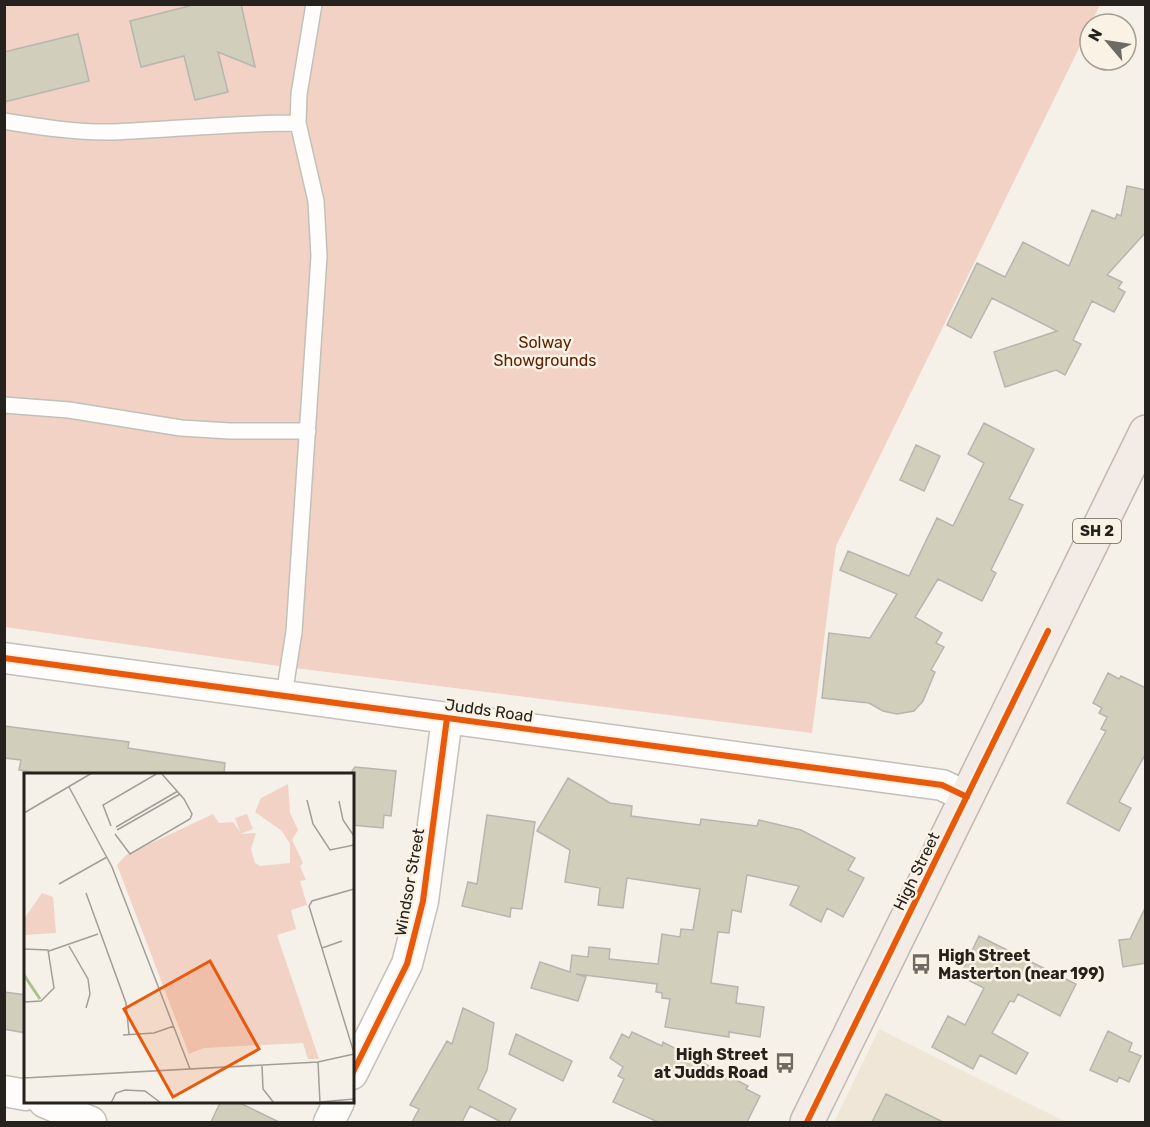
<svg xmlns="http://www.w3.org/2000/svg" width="1150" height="1127" font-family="Rubik,sans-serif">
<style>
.built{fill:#efe6d7}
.green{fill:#f1d2c5}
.building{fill:#d1cebc;stroke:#b7b5af;stroke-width:1.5}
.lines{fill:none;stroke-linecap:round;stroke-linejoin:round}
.service-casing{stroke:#c2c0b9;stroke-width:18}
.minor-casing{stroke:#c2c0b9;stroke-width:33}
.trunk-casing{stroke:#c2b8ad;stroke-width:36}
.service{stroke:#fefdfc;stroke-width:15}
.minor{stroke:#fefdfc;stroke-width:30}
.trunk{stroke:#f3ece6;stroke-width:33}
.cycleway-casing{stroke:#faf2e4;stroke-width:10}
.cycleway{stroke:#e8590c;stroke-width:6}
.labels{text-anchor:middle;stroke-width:5;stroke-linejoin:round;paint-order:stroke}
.shield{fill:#faf2e4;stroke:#656059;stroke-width:1.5}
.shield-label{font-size:15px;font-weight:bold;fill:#25221d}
.park-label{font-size:16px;fill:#5e1e05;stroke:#faf2e4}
.street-label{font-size:16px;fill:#25221d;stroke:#faf2e4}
.poi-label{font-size:16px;font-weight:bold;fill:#25221d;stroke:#faf2e4;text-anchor:start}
.inset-river{fill:none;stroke:#acbf8f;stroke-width:3}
.inset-road{fill:none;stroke:#a29e97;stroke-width:1.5}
.view{fill:#e8590c;fill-opacity:0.15;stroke:#e8590c;stroke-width:3}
.inset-edge{fill:none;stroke:#25221d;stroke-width:3}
</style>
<rect width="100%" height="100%" fill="#f5f1e9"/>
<!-- built -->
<path class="built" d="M 879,1029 L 1066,1122 L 834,1122 Z"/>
<!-- green -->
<path class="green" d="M 5,5 L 1100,5 L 836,546 L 812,733 L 279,666 L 5,627 Z"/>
<!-- building -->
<path class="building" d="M 197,4 L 241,4 L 255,67 L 218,52 L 228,92 L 195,100 L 184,56 L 141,67 L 130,21 Z
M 78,34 L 89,81 L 4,102 L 4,52 Z
M 1127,186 L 1146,190 L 1146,232 L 1107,275 L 1122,282 L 1118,288 L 1125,292 L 1114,312 L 1092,301 L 1073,340 L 1081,344 L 1065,375 L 1056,370 L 1005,387 L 994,352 L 1057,331 L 992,298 L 971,338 L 947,325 L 977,263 L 1005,277 L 1023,242 L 1069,266 L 1092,210 L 1115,219 L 1117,214 L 1121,216 Z
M 984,423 L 1034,449 L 1009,499 L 1023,505 L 991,570 L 996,573 L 982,601 L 938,579 L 915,617 L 942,633 L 936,643 L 944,647 L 931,670 L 935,672 L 923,701 L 914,711 L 897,714 L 883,711 L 869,703 L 822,698 L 829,633 L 870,638 L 897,594 L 840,570 L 848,551 L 909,576 L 937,518 L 953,526 L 984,463 L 968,454 Z
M 916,445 L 940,456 L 924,491 L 900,480 Z
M 1108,673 L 1119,679 L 1121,676 L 1146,688 L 1146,753 L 1119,802 L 1131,808 L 1119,831 L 1067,803 L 1106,731 L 1101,729 L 1107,717 L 1099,713 L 1102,708 L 1093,703 Z
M 4,726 L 129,742 L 128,748 L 225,763 L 224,774 L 31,774 L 31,772 L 19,770 L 21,760 L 4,758 Z
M 355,767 L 396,771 L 391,816 L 384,815 L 383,828 L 352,825 L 352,771 Z
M 568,778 L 610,803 L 632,806 L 631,816 L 700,825 L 701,819 L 757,826 L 759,820 L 801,830 L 855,858 L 848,870 L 864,878 L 843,917 L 827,908 L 821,922 L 790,905 L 799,886 L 747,875 L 741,912 L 732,910 L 729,933 L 718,932 L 711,983 L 738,987 L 736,1003 L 764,1007 L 760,1037 L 729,1032 L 729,1037 L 665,1027 L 670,999 L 662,998 L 662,993 L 656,992 L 657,984 L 576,974 L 586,977 L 578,1001 L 531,988 L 540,962 L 570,972 L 572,955 L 588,957 L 589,947 L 610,949 L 609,959 L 658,964 L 662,934 L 680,937 L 681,929 L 693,930 L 700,889 L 627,878 L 623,908 L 598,905 L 600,888 L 565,882 L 570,850 L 537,831 Z
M 487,815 L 535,822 L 522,909 L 511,908 L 510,917 L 462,906 L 468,882 L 477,884 Z
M 1146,906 L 1146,963 L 1123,967 L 1119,940 L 1130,939 Z
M 979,936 L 1076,984 L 1060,1016 L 1018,994 L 1014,1002 L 1010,1001 L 992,1033 L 1028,1053 L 1016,1074 L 980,1055 L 973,1069 L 932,1047 L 948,1016 L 965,1025 L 984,988 L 960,976 Z
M 4,992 L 26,995 L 26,1033 L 4,1029 Z
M 463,1008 L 494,1023 L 487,1070 L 478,1089 L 516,1109 L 509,1122 L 501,1122 L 470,1106 L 462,1122 L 412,1122 L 419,1109 L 410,1105 L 447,1041 L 452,1044 Z
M 1108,1031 L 1132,1043 L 1129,1051 L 1141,1056 L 1129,1082 L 1119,1077 L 1117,1082 L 1090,1070 Z
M 632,1032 L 662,1046 L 663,1042 L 748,1086 L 746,1089 L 760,1096 L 747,1122 L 658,1122 L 613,1102 L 624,1079 L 618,1076 L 623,1067 L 610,1058 L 622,1034 L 629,1038 Z
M 516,1034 L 572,1061 L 563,1081 L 509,1054 Z
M 886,1094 L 943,1122 L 872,1122 Z
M 221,1101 L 236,1101 L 279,1122 L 211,1122 Z"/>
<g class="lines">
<!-- service casing -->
<g class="service-casing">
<path id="service" d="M 4,121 C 40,127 78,133 114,132 C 176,129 236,123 298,123
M 4,405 L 69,410 L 181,428 L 230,431 L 308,431
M 284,695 L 294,632 L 319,256 L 316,201 L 298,123 L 299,94 L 314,4"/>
</g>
<!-- minor casing -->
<g class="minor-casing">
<path id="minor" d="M 4,658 L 942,785 L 967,797
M 352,1074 L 407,964 L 423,901 L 447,718
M 4,1091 L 26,1095
M 44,1102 L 91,1122
M 329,1122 L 339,1102"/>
</g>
<!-- trunk casing -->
<g class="trunk-casing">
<path id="trunk" d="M 807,1122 L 1146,432"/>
</g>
<!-- service -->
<use href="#service" class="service"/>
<!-- minor -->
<use href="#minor" class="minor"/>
<!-- trunk -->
<use href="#trunk" class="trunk"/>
<!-- cycleway casing -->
<g class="cycleway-casing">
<path id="cycleway" d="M 4,658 L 942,785 L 967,797
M 352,1074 L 407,964 L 423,901 L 447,718
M 807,1122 L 1048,631"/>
</g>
<!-- cycleway -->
<use href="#cycleway" class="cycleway"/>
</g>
<!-- icons -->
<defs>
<g id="bus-bare" transform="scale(1.62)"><path d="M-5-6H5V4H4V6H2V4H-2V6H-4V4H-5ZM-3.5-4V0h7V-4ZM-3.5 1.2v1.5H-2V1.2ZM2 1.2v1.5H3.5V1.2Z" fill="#6e6a64" stroke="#faf2e4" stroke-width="2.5" paint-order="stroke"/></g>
</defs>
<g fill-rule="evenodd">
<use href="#bus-bare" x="921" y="964"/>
<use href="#bus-bare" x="785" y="1063"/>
</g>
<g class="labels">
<!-- shield labels -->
<rect class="shield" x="1073" y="519" width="48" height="24" rx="4.5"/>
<g class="shield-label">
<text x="1097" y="536">SH 2</text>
</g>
<!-- park labels -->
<g class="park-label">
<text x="545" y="348">Solway<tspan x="545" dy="18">Showgrounds</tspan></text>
</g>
<!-- street labels -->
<g class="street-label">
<text transform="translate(489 710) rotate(8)" y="6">Judds Road</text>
<text transform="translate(916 871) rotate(-64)" y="6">High Street</text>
<text transform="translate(409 882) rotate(-80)" y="6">Windsor Street</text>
</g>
<!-- poi labels -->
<g class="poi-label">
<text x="938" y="961">High Street<tspan x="938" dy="18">Masterton (near 199)</tspan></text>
<text x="768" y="1060" text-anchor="end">High Street<tspan x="768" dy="18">at Judds Road</tspan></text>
</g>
</g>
<!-- overview -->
<g transform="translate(24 773)">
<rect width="330" height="330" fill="#f5f1e9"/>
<path d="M 264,11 L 266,40 L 274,57 L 268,67 L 279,90 L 276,93 L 282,107 L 276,108 L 283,132 L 267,137 L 272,156 L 253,162 L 295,286 L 284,286 L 279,270 L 180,275 L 165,281 L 93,92 L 102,82 L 189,41 L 195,50 L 209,49 L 216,59 L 211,45 L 223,41 L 229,56 L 216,61 L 232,60 L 227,76 L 231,90 L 236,93 L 266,90 L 266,71 L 258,58 L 231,39 L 237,25 ZM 18,120 L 29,124 L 32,160 L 0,162 L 0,146 Z" fill="#f1d2c5"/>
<path class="inset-river" d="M 0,202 L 16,226"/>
<path class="inset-road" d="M 45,14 L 88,94 L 166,296M 283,27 L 289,51 L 306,77 L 330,72M 315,28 L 319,47 L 330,63M 0,40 L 68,0M 87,53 L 79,32 L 134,0M 92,54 L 154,18M 93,57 L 156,21M 91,61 L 106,81 L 166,46 L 168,41 L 160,26 L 137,0M 35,111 L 83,84M 330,116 L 288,128 L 285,133 L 330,280M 62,120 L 102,230 L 105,261M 45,173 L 64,206 L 66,221 L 62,235M 298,175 L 318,168M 0,176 L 24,177 L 30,215 L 17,228 L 0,229M 25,178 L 74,161M 99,262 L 130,260 L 150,253M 294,289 L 296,330M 238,292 L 239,316 L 250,330M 0,305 L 294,289 L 330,281M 296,329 L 330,326M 87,330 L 92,320 L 101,317 L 121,318 L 137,330"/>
<path class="view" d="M 186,188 L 235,276 L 149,324 L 100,236 Z"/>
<rect width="330" height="330" class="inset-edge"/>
</g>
<!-- border -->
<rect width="1150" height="1127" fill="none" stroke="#25221d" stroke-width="12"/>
<!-- north arrow -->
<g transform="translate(1108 42) rotate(299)"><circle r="28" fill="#faf2e4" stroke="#a59f94" stroke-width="1.5"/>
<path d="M0-4.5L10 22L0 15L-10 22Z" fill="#6e6a64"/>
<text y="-9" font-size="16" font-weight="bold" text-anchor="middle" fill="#25221d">N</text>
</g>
</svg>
